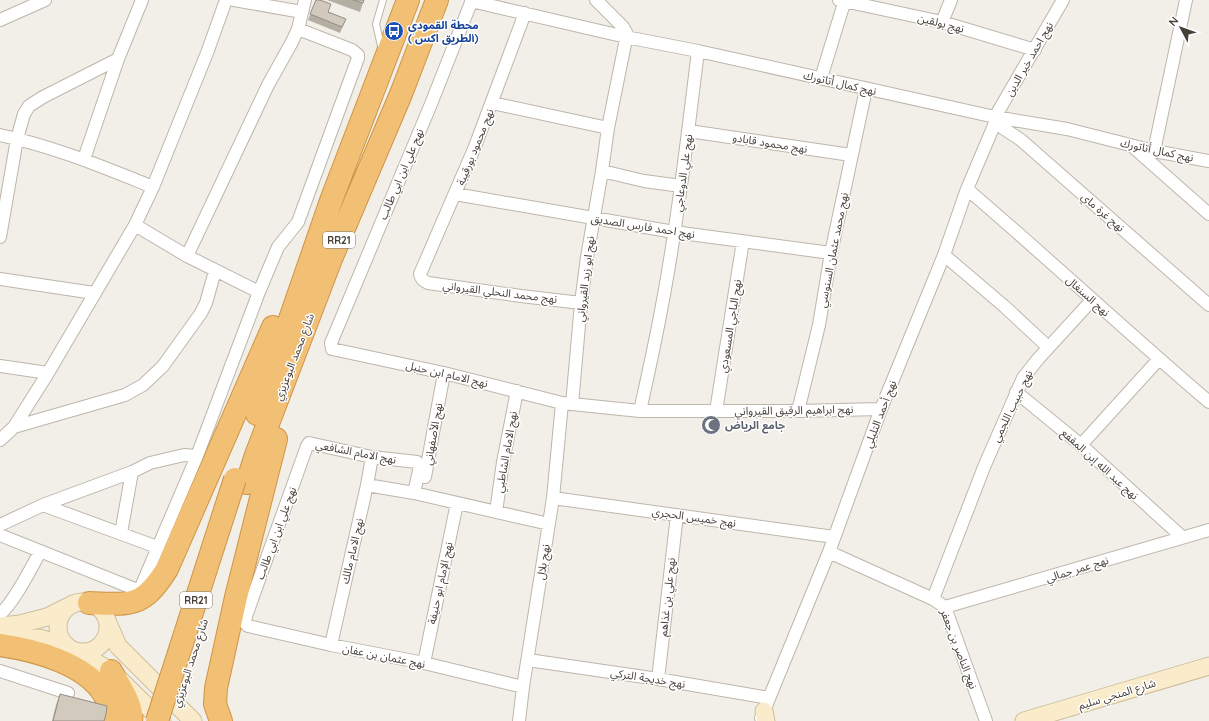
<svg xmlns="http://www.w3.org/2000/svg" width="1209" height="721" font-family="Quicksand,'Noto Sans Arabic',sans-serif">
<style>
.lines{fill:none;stroke-linecap:round;stroke-linejoin:round}
.service-casing{stroke:#bdb6ab;stroke-width:8}
.minor-casing{stroke:#bdb6ab;stroke-width:14}
.secondary-casing{stroke:#cebe9b;stroke-width:19}
.motorway-casing{stroke:#cf9445;stroke-width:24}
.service{stroke:#fff;stroke-width:6}
.minor{stroke:#fff;stroke-width:12}
.secondary{stroke:#faeccb;stroke-width:17}
.motorway{stroke:#f1c074;stroke-width:22}
.motorway-bridge-casing{stroke:#cf9445;stroke-width:24;stroke-linecap:butt}
.motorway-bridge{stroke:#f1c074;stroke-width:22}
.wall{fill:#b5aea3}
.building{fill:#d3cabe;stroke:#948d85}
.labels{text-anchor:middle;stroke-width:3;stroke-linejoin:round;paint-order:stroke}
.shield{fill:#fff;stroke:#7d7973;stroke-width:1}
.shield-label{font-size:10px;font-weight:bold;fill:#453f37}
.street-label{font-size:11px;fill:#453f37;stroke:#fff}
.transit-label{font-size:11px;font-weight:bold;fill:#164399;stroke:#fff;text-anchor:start}
.worship-label{font-size:11px;font-weight:bold;fill:#5b616d;stroke:#fff;text-anchor:start}
</style>
<rect width="100%" height="100%" fill="#f2efe8"/>
<g class="lines">
<!-- service casing -->
<g class="service-casing">
<path id="service" d="M 382,50 L 376,24 L 383,0"/>
</g>
<!-- minor casing -->
<g class="minor-casing">
<path id="minor" d="M 234,0 L 302,12
M 472,0 L 431,104 L 331,343 L 332,349 L 444,373 L 562,403 L 640,411 L 798,411 L 881,409
M 839,0 L 942,22 L 1035,50
M 471,1 L 626,37 L 698,51 L 995,117 L 1067,129 L 1154,151 L 1209,161
M 525,13 L 474,149 L 420,274 C 421,279 423,281 428,283 L 521,296 L 581,303
M 0,20 L 45,0
M 942,22 L 951,0
M 821,78 L 845,0
M 492,103 L 608,128
M 995,123 L 1021,140 L 1209,305
M 689,131 L 851,155
M 0,135 C 53,146 103,167 153,187
M 1132,146 L 1209,214
M 1154,151 L 1186,0
M 84,159 L 118,59 L 142,0
M 602,171 L 644,181 L 681,186
M 967,189 C 1049,259 1127,332 1209,402
M 455,194 L 674,232 L 831,253
M 135,225 L 187,256 L 259,292
M 0,237 L 17,139 L 24,114 L 29,106 L 43,97 L 118,59
M 944,255 L 1004,306 L 1048,347
M 187,256 L 268,85 L 292,42 L 298,29 L 305,0
M 0,279 L 94,293
M 0,366 L 48,373
M 1016,392 L 1081,445 L 1182,537
M 572,404 L 581,303 L 587,257 L 602,171 L 608,128 L 627,34 L 623,27 L 596,0
M 640,411 C 647,379 654,348 660,316 C 677,228 687,140 698,51
M 716,411 L 743,241
M 798,411 L 819,325 L 831,253 L 866,89
M 14,427 L 125,395 L 143,385 L 163,366 L 201,313 L 206,303 L 215,271
M 0,440 L 14,427 L 48,373 L 135,225 L 153,187 L 207,53 L 226,0
M 1081,445 L 1159,359
M 425,477 L 444,373
M 367,485 L 414,493 L 549,524
M 414,493 L 420,466 L 417,462 L 372,457 L 309,443 L 307,446 L 246,616 L 245,623 L 248,626 L 331,645 L 424,663 L 523,687
M 553,498 L 834,537
M 43,505 L 157,547
M 496,512 L 503,462 L 517,391
M 0,525 L 43,505 L 132,472 L 150,463 L 184,455 L 197,456
M 121,533 L 132,472
M 0,535 L 135,589 L 141,587 L 197,456 L 259,292 L 278,247 L 298,222 L 358,58 L 358,55 L 352,50 L 298,29
M 829,552 L 933,599 L 945,607 L 986,721
M 933,599 L 984,467 L 1023,378 L 1038,359 L 1092,300
M 945,607 L 1209,530
M 0,614 C 14,603 31,568 40,552
M 331,645 L 367,485 L 372,457
M 528,660 L 658,679 L 769,698
M 424,663 L 457,503
M 0,671 L 68,693
M 658,679 L 677,515
M 761,718 L 829,552 L 881,409 L 944,255 L 967,189 L 995,123 L 995,117 L 1063,0
M 519,721 L 523,687 L 553,498 L 562,403"/>
</g>
<!-- secondary casing -->
<g class="secondary-casing">
<path id="secondary" d="M58 627a25 25 0 1 1 50 0a25 25 0 1 1-50 0Z
M 108,623 L 118,646 L 193,721
M 0,626 L 20,624 L 47,617 L 67,607
M 2,641 L 39,638 L 46,640 L 68,648
M 77,652 L 111,671 L 162,721
M 764,711 L 766,721
M 1024,721 L 1209,666"/>
</g>
<!-- motorway casing -->
<g class="motorway-casing">
<path id="motorway" d="M 257,414 L 332,198 L 408,0
M 247,483 L 256,455 L 331,259 L 401,94 L 437,0
M 89,603 C 132,605 143,607 167,569 L 273,327
M 0,645 C 34,650 85,663 104,694 C 109,702 109,712 110,721
M 111,671 C 118,684 134,706 131,721
M 221,721 L 215,704 L 216,688 L 236,597 L 276,439"/>
</g>
<!-- service -->
<use href="#service" class="service"/>
<!-- minor -->
<use href="#minor" class="minor"/>
<!-- secondary -->
<use href="#secondary" class="secondary"/>
<!-- motorway -->
<use href="#motorway" class="motorway"/>
<!-- motorway-bridge casing -->
<g class="motorway-bridge-casing">
<path id="motorway-bridge" d="M 157,721 L 235,479"/>
</g>
<!-- motorway-bridge -->
<use href="#motorway-bridge" class="motorway-bridge"/>
</g>
<!-- wall -->
<path class="wall" d="M 316,0 L 329,12 L 346,19 L 340,33 L 308,20 Z
M 327,0 L 364,0 L 360,12 Z
M 60,694 L 104,721 L 52,721 L 56,705 Z"/>
<!-- building -->
<path class="building" d="M 316,0 L 320,0 L 331,4 L 328,12 L 346,19 L 342,27 L 310,14 Z
M 353,0 L 364,0 L 363,3 Z
M 60,694 L 107,706 L 106,714 L 104,721 L 53,721 Z"/>
<!-- icons -->
<defs>
<g id="bus-disc" transform="scale(1)"><circle r="9.5" fill="#1a4fb4" stroke="#fff"/><path d="M-5-6H5V4H4V6H2V4H-2V6H-4V4H-5ZM-3.5-4V0h7V-4ZM-3.5 1.2v1.5H-2V1.2ZM2 1.2v1.5H3.5V1.2Z" fill="#fff"/></g>
<g id="mosque-disc" transform="scale(1)"><circle r="9.5" fill="#6b7280" stroke="#fff"/><path d="M3.5-4.9A6 6 0 1 0 3.5 4.9A5 5 0 1 1 3.5-4.9Z" fill="#fff"/></g>
</defs>
<g fill-rule="evenodd">
<use href="#bus-disc" x="394" y="31"/>
<use href="#mosque-disc" x="711" y="425"/>
</g>
<g class="labels">
<!-- shield labels -->
<g class="shield">
<rect x="323" y="232" width="32" height="16" rx="3"/>
<rect x="180" y="592" width="32" height="16" rx="3"/>
</g>
<g class="shield-label">
<text x="339" y="244">RR21</text>
<text x="196" y="604">RR21</text>
</g>
<!-- street labels -->
<g class="street-label">
<text transform="translate(941 23) rotate(14)" y="4">نهج بولقين</text>
<text transform="translate(1029 59) rotate(-60)" y="4">نهج احمد خير الدين</text>
<text transform="translate(840 83) rotate(13)" y="4">نهج كمال أتاتورك</text>
<text transform="translate(770 143) rotate(9)" y="4">نهج محمود قابادو</text>
<text transform="translate(475 147) rotate(-68)" y="4">نهج محمود بورقيبة</text>
<text transform="translate(1157 150) rotate(12)" y="4">نهج كمال أتاتورك</text>
<text transform="translate(683 173) rotate(-82)" y="4">نهج علي الدوعاجي</text>
<text transform="translate(401 174) rotate(-67)" y="4">نهج علي ابن ابي طالب</text>
<text transform="translate(1103 212) rotate(41)" y="4">نهج غرة ماي</text>
<text transform="translate(643 226) rotate(9)" y="4">نهج احمد فارس الصديق</text>
<text transform="translate(833 250) rotate(-79)" y="4">نهج محمد عثمان السنوسي</text>
<text transform="translate(585 279) rotate(-83)" y="4">نهج ابو زيد القيرواني</text>
<text transform="translate(500 292) rotate(7)" y="4">نهج محمد النحلي القيرواني</text>
<text transform="translate(1088 296) rotate(42)" y="4">نهج السنغال</text>
<text transform="translate(730 326) rotate(-81)" y="4">نهج الباجي المسعودي</text>
<text transform="translate(294 357) rotate(-69)" y="4">شارع محمد البوعزيزي</text>
<text transform="translate(447 374) rotate(13)" y="4">نهج الامام ابن حنبل</text>
<text transform="translate(1012 406) rotate(-64)" y="4">نهج حبيب اللجمي</text>
<text transform="translate(794 410) rotate(-1)" y="4">نهج ابراهيم الرقيق القيرواني</text>
<text transform="translate(880 414) rotate(-69)" y="4">نهج أحمد التليلي</text>
<text transform="translate(433 434) rotate(-80)" y="4">نهج الأصفهاني</text>
<text transform="translate(356 452) rotate(11)" y="4">نهج الامام الشافعي</text>
<text transform="translate(506 452) rotate(-80)" y="4">نهج الامام الشاطبي</text>
<text transform="translate(1100 464) rotate(42)" y="4">نهج عبد الله إبن المقفع</text>
<text transform="translate(694 517) rotate(8)" y="4">نهج خميس الحجري</text>
<text transform="translate(276 533) rotate(-70)" y="4">نهج علي ابن ابي طالب</text>
<text transform="translate(352 551) rotate(-77)" y="4">نهج الامام مالك</text>
<text transform="translate(543 562) rotate(-81)" y="4">نهج بلال</text>
<text transform="translate(1077 569) rotate(-17)" y="4">نهج عمر جمالي</text>
<text transform="translate(440 583) rotate(-78)" y="4">نهج الإمام ابو حنيفة</text>
<text transform="translate(667 597) rotate(-84)" y="4">نهج علي بن غذاهم</text>
<text transform="translate(959 649) rotate(69)" y="4">نهج الناصر بن جعفر</text>
<text transform="translate(384 656) rotate(11)" y="4">نهج عثمان بن عفان</text>
<text transform="translate(190 663) rotate(-72)" y="4">شارع محمد البوعزيزي</text>
<text transform="translate(648 678) rotate(9)" y="4">نهج خديجة التركي</text>
<text transform="translate(1117 694) rotate(-17)" y="4">شارع المنجي سليم</text>
</g>
<!-- transit labels -->
<g class="transit-label">
<text x="408" y="29">محطة القمودي<tspan x="408" dy="13">( الطريق اكس)</tspan></text>
</g>
<!-- worship labels -->
<g class="worship-label">
<text x="725" y="429">جامع الرياض</text>
</g>
</g>
<!-- north arrow -->
<g transform="translate(1181 28) rotate(311)" stroke="#ffffff" stroke-width="3" paint-order="stroke">
<path d="M0-3L7 15L0 10L-7 15Z" fill="#453f37"/>
<text y="-6" font-size="11" font-weight="bold" text-anchor="middle" fill="#453f37">N</text>
</g>
</svg>
